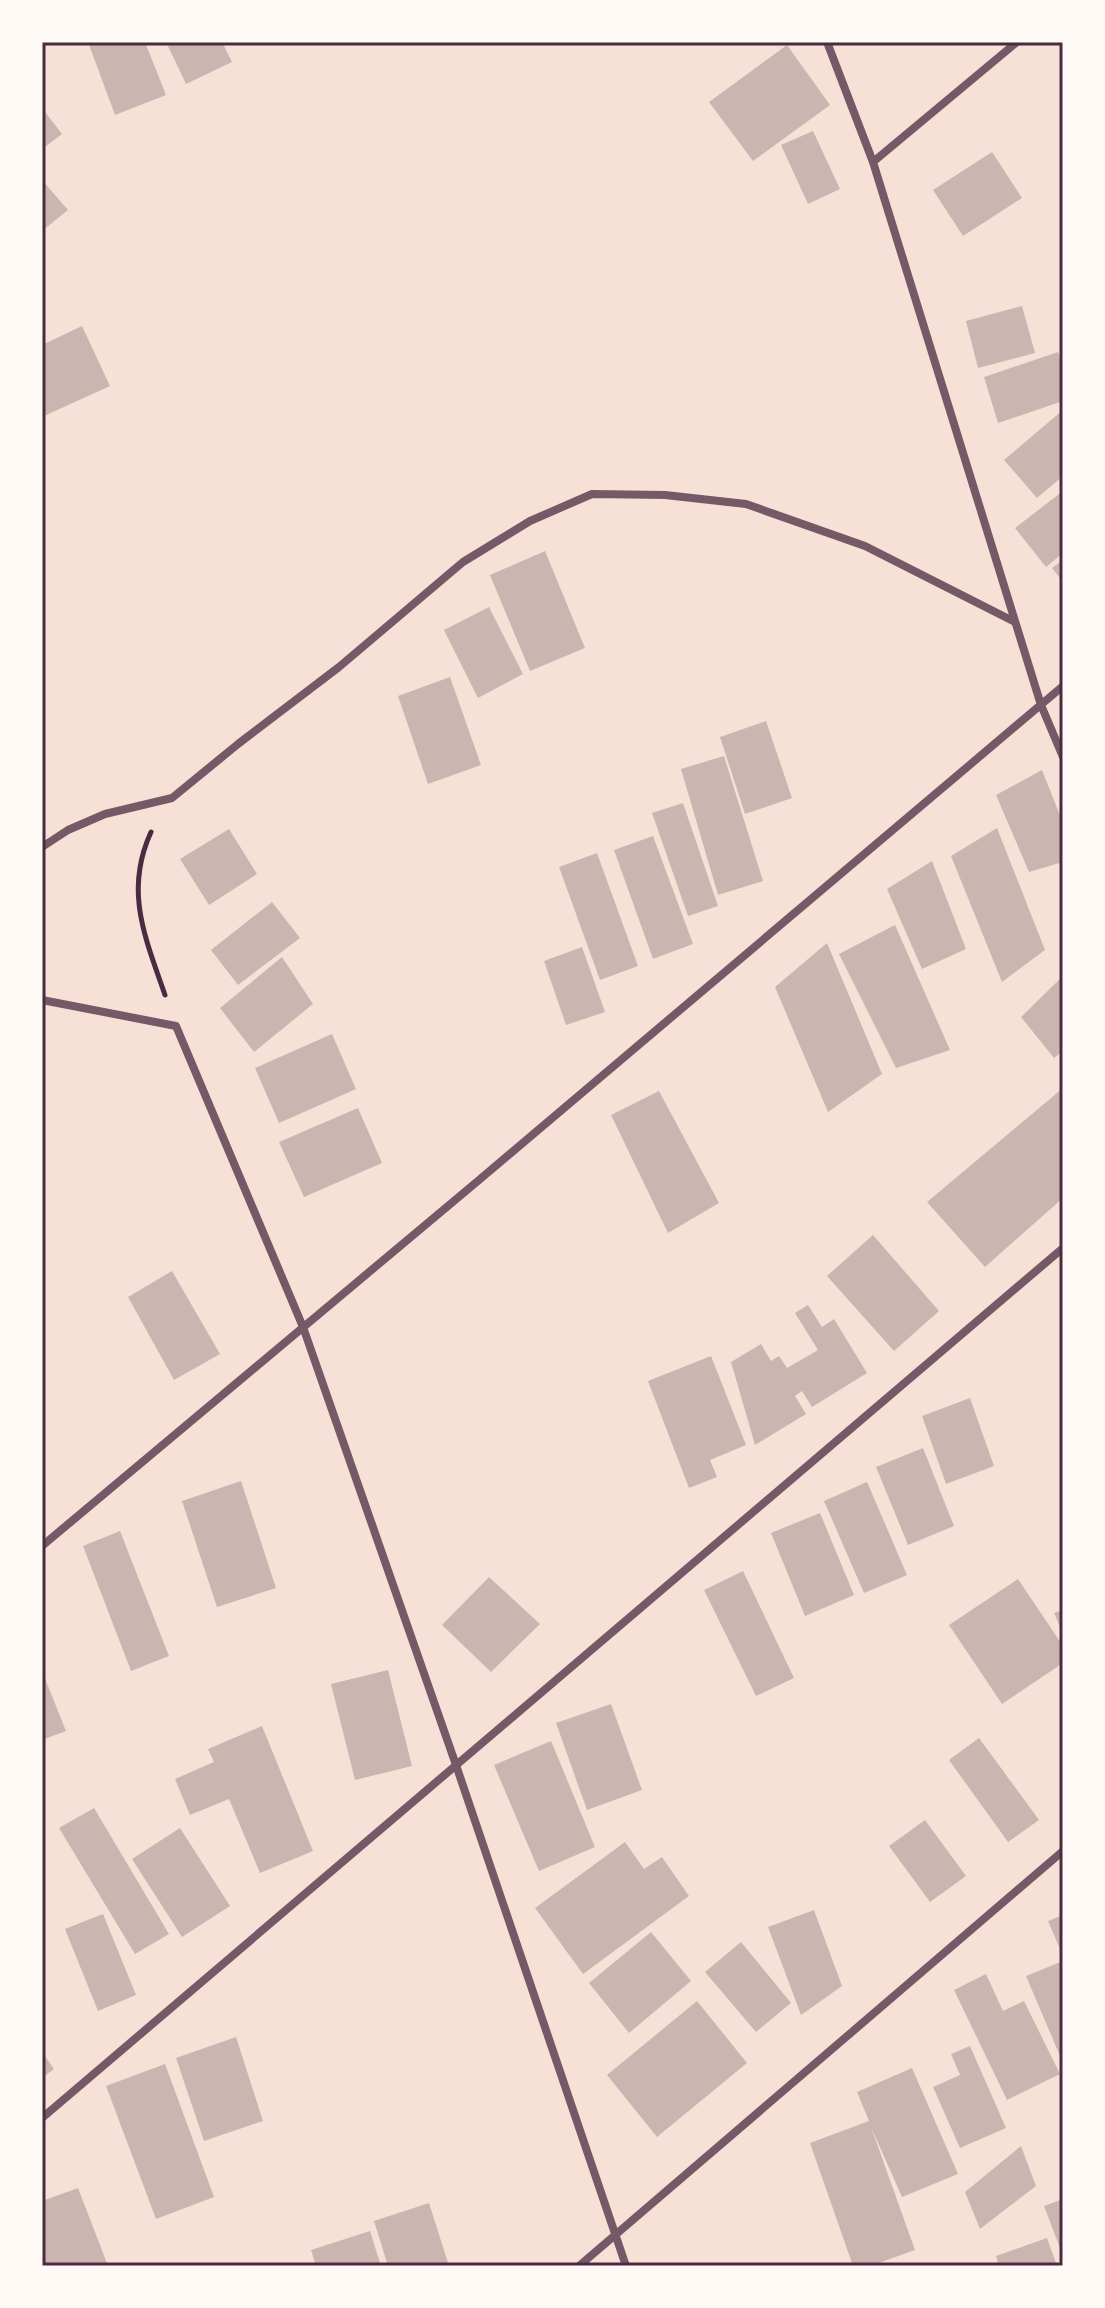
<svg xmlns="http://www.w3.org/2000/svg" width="1105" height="2308" font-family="'Nunito Sans',sans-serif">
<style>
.building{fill:#ccb4b1}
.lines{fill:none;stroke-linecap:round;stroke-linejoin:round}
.path{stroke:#4a2c40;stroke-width:5}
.minor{stroke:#755966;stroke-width:8}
.neatline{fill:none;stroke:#4a2c40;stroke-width:3}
</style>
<rect width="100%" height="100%" fill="#f7e1d7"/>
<!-- building -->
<path class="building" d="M 88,42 L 145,42 L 166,95 L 115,115 Z
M 166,42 L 222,42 L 232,62 L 186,84 Z
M 787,45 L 830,105 L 753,161 L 709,102 Z
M 42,108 L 62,134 L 42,149 Z
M 813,131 L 840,189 L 808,204 L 781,145 Z
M 992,152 L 1022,198 L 963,236 L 933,190 Z
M 42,180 L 68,210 L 42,231 Z
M 1022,306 L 1035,353 L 978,368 L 966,321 Z
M 82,326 L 110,386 L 42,417 L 42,345 Z
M 1058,352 L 1063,367 L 1063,401 L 998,423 L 984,377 Z
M 1063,410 L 1063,476 L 1037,498 L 1004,460 Z
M 1063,491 L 1063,553 L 1046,567 L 1015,528 Z
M 545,551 L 585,648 L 530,671 L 490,575 Z
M 1063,560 L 1063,582 L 1052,568 Z
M 489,607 L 523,674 L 478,698 L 444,630 Z
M 450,677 L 481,765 L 428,784 L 398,696 Z
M 766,721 L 792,798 L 745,814 L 720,737 Z
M 724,756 L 763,881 L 718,895 L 681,769 Z
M 1042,770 L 1063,823 L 1063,862 L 1029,872 L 996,795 Z
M 683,803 L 718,906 L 688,916 L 652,813 Z
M 997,828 L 1045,950 L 1002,982 L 951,856 Z
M 229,829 L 257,874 L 209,905 L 180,859 Z
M 653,836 L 693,944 L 653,959 L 614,850 Z
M 597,853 L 638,966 L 600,980 L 559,867 Z
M 932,861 L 966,949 L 922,969 L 887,889 Z
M 272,902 L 300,938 L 238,985 L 211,950 Z
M 895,925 L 950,1050 L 896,1068 L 839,954 Z
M 827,943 L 882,1074 L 828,1112 L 775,987 Z
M 582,947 L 605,1012 L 566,1025 L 544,961 Z
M 282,957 L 313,1004 L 254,1052 L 220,1008 Z
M 1063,976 L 1063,1051 L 1054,1058 L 1021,1017 Z
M 332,1034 L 356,1089 L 279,1123 L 255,1068 Z
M 1063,1088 L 1063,1198 L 985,1267 L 927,1202 Z
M 659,1091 L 719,1203 L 668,1233 L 611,1115 Z
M 358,1108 L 382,1163 L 304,1197 L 279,1142 Z
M 873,1235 L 939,1311 L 894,1351 L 827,1276 Z
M 172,1271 L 220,1354 L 174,1380 L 128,1297 Z
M 808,1305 L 822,1327 L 834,1319 L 867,1373 L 812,1407 L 802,1391 L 795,1396 L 806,1414 L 755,1445 L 731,1362 L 761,1344 L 771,1361 L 779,1356 L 787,1368 L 818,1350 L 795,1313 Z
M 711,1356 L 746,1445 L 710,1460 L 717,1477 L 689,1488 L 648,1381 Z
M 970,1398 L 994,1466 L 946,1484 L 922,1416 Z
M 923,1448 L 954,1526 L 908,1545 L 876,1467 Z
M 241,1481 L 276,1588 L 217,1607 L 182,1501 Z
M 867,1482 L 907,1575 L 864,1593 L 824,1501 Z
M 820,1513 L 854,1595 L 805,1616 L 771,1533 Z
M 120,1531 L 169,1656 L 131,1671 L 83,1546 Z
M 743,1571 L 794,1678 L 756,1696 L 704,1590 Z
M 489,1577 L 540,1624 L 491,1672 L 442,1625 Z
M 1018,1579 L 1063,1646 L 1063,1663 L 1002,1704 L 949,1625 Z
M 1063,1610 L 1063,1634 L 1054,1613 Z
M 388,1670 L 412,1766 L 355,1780 L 331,1684 Z
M 42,1671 L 66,1731 L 42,1740 Z
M 611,1704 L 642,1790 L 587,1810 L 556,1723 Z
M 262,1726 L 313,1851 L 260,1873 L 229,1799 L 190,1815 L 175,1779 L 214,1762 L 208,1749 Z
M 979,1738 L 1039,1820 L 1008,1842 L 949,1760 Z
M 551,1741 L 595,1847 L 539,1871 L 494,1765 Z
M 94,1808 L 169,1934 L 135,1954 L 59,1828 Z
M 925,1820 L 966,1876 L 930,1902 L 889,1846 Z
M 180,1828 L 230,1906 L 182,1937 L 132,1859 Z
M 625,1842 L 644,1869 L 662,1857 L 689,1896 L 583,1974 L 535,1908 Z
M 814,1910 L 842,1986 L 801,2015 L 768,1927 Z
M 103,1914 L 136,1995 L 98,2011 L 65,1929 Z
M 1063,1915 L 1063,1956 L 1048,1921 Z
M 651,1932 L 691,1981 L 629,2033 L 589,1983 Z
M 741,1942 L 791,2003 L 756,2032 L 705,1972 Z
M 1063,1961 L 1063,2063 L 1026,1976 Z
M 986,1974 L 1003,2011 L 1024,2001 L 1060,2074 L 1007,2100 L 954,1990 Z
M 697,2001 L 747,2063 L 657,2137 L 607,2075 Z
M 236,2037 L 263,2121 L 204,2141 L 176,2058 Z
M 970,2046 L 1006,2128 L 960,2148 L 933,2087 L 960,2075 L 951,2054 Z
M 42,2052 L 54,2069 L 42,2078 Z
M 165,2064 L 214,2197 L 156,2219 L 106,2086 Z
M 912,2068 L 958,2174 L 902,2197 L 871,2127 L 915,2250 L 870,2266 L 853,2266 L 810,2143 L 869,2121 L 857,2092 Z
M 1021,2146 L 1036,2186 L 980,2229 L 965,2192 Z
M 78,2188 L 108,2266 L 42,2266 L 42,2201 Z
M 1063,2199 L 1063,2256 L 1044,2206 Z
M 429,2203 L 449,2266 L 388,2266 L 374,2221 Z
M 370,2231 L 381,2266 L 316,2266 L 311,2250 Z
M 1047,2238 L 1057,2266 L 999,2266 L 996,2256 Z"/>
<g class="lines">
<!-- path -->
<path class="path" d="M 151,832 C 124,891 145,937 165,995"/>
<!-- minor -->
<path class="minor" d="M 827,42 L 873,162 L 1041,705 L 1063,757
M 873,162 L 1017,42
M 42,847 L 68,830 L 105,814 L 172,798 L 238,744 L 339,667 L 463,562 L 530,521 L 592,494 L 665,495 L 746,504 L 865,546 L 1015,622
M 42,1000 L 176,1026 L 303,1327 L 456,1765 L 626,2266
M 42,1546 L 479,1180 L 1063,686
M 42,2118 L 1063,1248
M 579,2266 L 1063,1851"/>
</g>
<!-- border -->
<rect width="1105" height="2308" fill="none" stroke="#fffaf5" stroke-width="88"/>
<rect x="44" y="44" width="1017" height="2220" class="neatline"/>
</svg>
